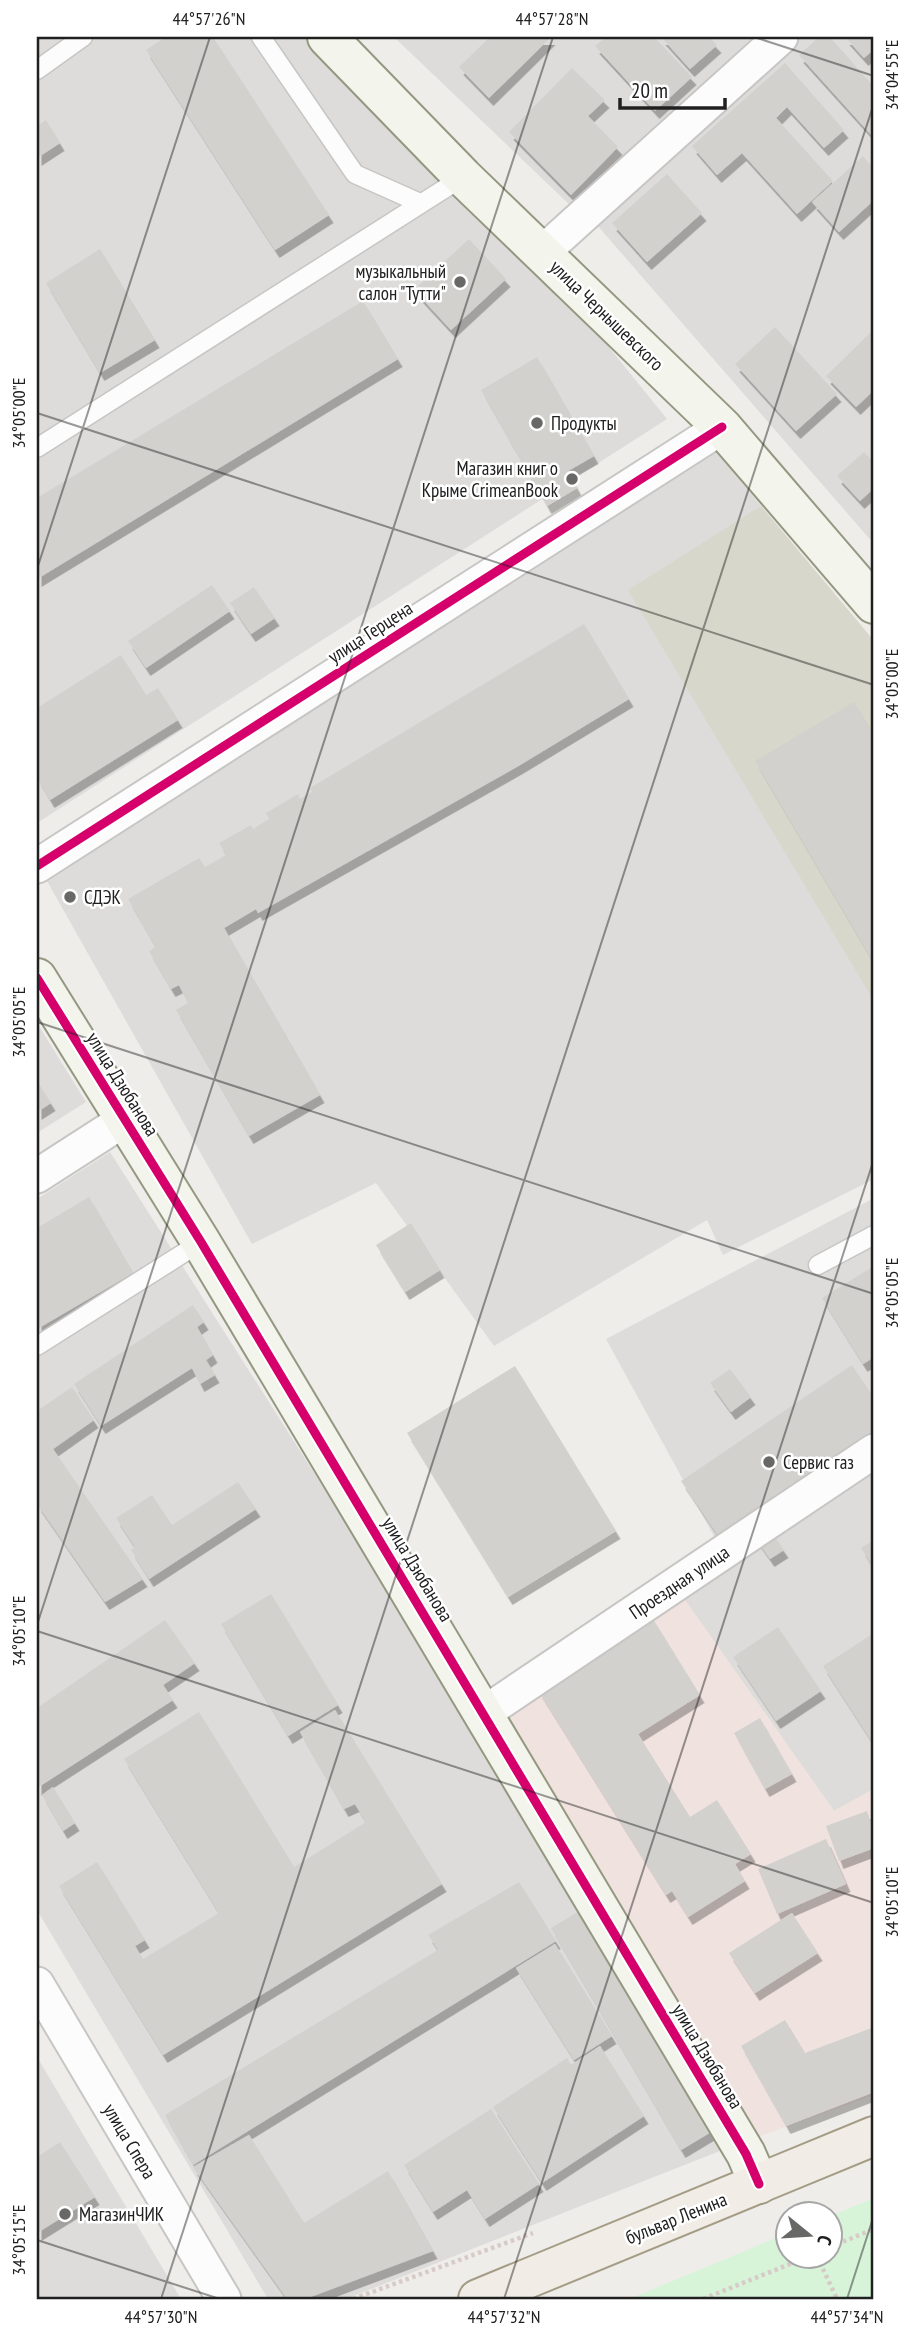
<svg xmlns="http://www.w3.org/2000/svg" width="911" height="2336" font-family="'PT Sans Narrow',sans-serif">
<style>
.residential{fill:#dddcda}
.commercial{fill:#f0e2df}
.construction{fill:#d7d7cb}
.park{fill:#d7f4d9}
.building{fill:#d2d1ce;filter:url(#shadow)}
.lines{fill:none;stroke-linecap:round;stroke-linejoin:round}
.lane-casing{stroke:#c7c6c5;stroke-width:21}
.street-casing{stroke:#c7c6c5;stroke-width:37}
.secondary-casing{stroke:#959880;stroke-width:42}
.primary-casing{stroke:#a59c85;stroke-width:42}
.path{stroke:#d7cac7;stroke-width:4.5;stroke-dasharray:3.5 3.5;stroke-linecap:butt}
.lane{stroke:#fcfcfc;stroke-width:18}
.street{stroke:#fcfcfc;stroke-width:33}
.secondary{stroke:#f3f4ec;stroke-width:38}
.primary{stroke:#f1ede6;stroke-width:38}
.cycleway-casing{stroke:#fff;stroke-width:13}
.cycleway{stroke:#d6006c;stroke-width:9}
.ticks{fill:none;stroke:#202020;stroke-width:2;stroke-opacity:0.45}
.poi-dot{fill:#686866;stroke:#fff;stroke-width:2.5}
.labels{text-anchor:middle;stroke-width:5;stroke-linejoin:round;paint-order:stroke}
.poi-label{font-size:19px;fill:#202020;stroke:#fff;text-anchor:start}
.street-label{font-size:19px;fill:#202020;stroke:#fff}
.neatline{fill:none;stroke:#202020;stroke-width:2.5}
.ticks-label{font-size:18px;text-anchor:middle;fill:#202020}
</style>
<defs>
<filter id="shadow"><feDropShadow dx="4.5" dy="8" stdDeviation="0" flood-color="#0004"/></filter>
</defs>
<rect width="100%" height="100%" fill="#eeede9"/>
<!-- residential -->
<path class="residential" d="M 37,37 L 313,37 L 536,257 L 667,419 L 37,823 Z
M 394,37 L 759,37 L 572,207 Z
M 802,37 L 874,37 L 874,544 L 597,225 Z
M 716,452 L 874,641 L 874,1179 L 723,1255 L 707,1220 L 494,1346 L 376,1183 L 252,1244 L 47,881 Z
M 37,1023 L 86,1102 L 37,1133 Z
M 110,1152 L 473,1723 L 735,2145 L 346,2299 L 268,2299 L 37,1910 L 37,1199 Z
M 874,1198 L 874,1789 L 834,1811 L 680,1593 L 728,1562 L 606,1339 Z
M 37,2057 L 181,2299 L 37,2299 Z"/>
<!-- commercial -->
<path class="commercial" d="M 680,1593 L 834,1811 L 874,1789 L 874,2095 L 735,2145 L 473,1723 Z"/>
<!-- construction -->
<path class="construction" d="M 761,506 L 874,641 L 874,1001 L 628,590 Z"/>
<!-- park -->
<path class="park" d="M 874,2198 L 874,2299 L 629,2299 L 788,2233 L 788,2256 L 830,2256 L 831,2216 Z"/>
<!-- building -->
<path class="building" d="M 166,37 L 213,37 L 329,215 L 275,250 L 146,50 Z
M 490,37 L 551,37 L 489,98 L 459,67 Z
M 606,37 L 654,37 L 692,77 L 655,111 L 595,46 Z
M 661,37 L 709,37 L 717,45 L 690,69 Z
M 819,37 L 830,37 L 874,87 L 874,138 L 799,55 Z
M 845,37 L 874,37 L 874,49 L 864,58 Z
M 785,63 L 844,130 L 824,148 L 787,107 L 776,118 L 833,181 L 797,214 L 742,153 L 717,175 L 692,146 Z
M 572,68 L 605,100 L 588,116 L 618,147 L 571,195 L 509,132 Z
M 46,120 L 60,143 L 37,158 L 37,126 Z
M 863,156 L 874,169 L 874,200 L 839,232 L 812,202 Z
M 667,174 L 702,213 L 647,262 L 612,223 Z
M 469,239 L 506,279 L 451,330 L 414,290 Z
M 100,249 L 155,340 L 100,373 L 46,283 Z
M 363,301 L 398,359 L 37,579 L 37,498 Z
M 775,327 L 837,394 L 796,431 L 735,364 Z
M 874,329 L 874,390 L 856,407 L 826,376 Z
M 537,357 L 594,456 L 568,471 L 577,488 L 547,506 L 481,390 Z
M 864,452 L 874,463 L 874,488 L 860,501 L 837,476 Z
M 212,585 L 230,611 L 146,668 L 128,641 Z
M 254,587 L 275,618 L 251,634 L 230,603 Z
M 584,624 L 629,699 L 520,765 L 258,913 L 256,909 L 224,928 L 320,1095 L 249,1136 L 176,1010 L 188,1003 L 179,985 L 171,989 L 149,951 L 156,947 L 128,899 L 199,858 L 205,867 L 226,855 L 219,843 L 251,825 L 253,829 L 269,819 L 266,813 L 298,794 L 300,799 L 312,792 L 310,788 Z
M 121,655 L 146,695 L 158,688 L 178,720 L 50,800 L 37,778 L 37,708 Z
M 854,702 L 874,737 L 874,963 L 755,761 Z
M 37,1081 L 51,1103 L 37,1112 Z
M 89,1197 L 133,1273 L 37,1329 L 37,1228 Z
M 411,1223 L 440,1270 L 405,1292 L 376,1245 Z
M 874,1266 L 874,1357 L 863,1364 L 822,1298 Z
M 193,1305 L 204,1322 L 197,1327 L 213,1355 L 206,1360 L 215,1375 L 200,1384 L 192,1368 L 101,1426 L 74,1384 Z
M 852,1365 L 874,1398 L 874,1440 L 719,1537 L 681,1481 Z
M 515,1366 L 616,1531 L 508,1597 L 407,1433 Z
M 730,1369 L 751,1397 L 731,1412 L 710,1383 Z
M 72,1387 L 94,1420 L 53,1449 L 143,1579 L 105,1602 L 37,1504 L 37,1411 Z
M 238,1482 L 256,1509 L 149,1579 L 131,1550 L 135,1547 L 116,1518 L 152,1495 L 172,1525 Z
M 770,1530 L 784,1550 L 770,1559 L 756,1539 Z
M 874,1540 L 874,1568 L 861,1548 Z
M 271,1594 L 338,1705 L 288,1736 L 221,1624 Z
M 653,1619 L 700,1695 L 638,1734 L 690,1817 L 717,1800 L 751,1854 L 735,1864 L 745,1881 L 688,1917 L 672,1891 L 666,1895 L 538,1690 Z
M 165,1620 L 195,1663 L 163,1685 L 173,1700 L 37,1788 L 37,1708 Z
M 778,1627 L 821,1691 L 776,1721 L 733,1657 Z
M 874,1633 L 874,1745 L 823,1666 Z
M 335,1710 L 442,1884 L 163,2055 L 59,1886 L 97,1862 L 145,1940 L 135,1946 L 143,1959 L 219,1913 L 124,1759 L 199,1712 L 294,1867 L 366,1822 L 355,1804 L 344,1809 L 300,1732 Z
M 760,1718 L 792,1774 L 765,1789 L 734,1733 Z
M 53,1787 L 75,1823 L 63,1831 L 42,1795 Z
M 867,1811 L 874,1832 L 874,1848 L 839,1861 L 826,1826 Z
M 826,1839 L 846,1884 L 777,1914 L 758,1869 Z
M 519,1882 L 556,1941 L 193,2165 L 165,2115 L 438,1950 L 428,1935 Z
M 581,1910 L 711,2132 L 681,2150 L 551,1928 Z
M 792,1913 L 818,1953 L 755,1993 L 729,1953 Z
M 555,1944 L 612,2036 L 574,2060 L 516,1968 Z
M 785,2020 L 805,2053 L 874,2027 L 874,2092 L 786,2126 L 741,2046 Z
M 600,2046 L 644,2116 L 542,2183 L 493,2107 L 567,2058 L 571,2065 Z
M 491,2109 L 539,2184 L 485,2219 L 467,2190 L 433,2212 L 404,2165 Z
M 249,2135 L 304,2223 L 388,2171 L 433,2251 L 305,2299 L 287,2299 L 193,2167 Z
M 60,2142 L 95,2197 L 37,2233 L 37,2157 Z"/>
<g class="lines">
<!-- lane casing -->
<g class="lane-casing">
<path id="lane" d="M 261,37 L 355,174 L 420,203
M 37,70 L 83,37
M 37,448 L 463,177
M 818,1265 L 874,1235
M 37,1346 L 201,1242"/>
</g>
<!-- street casing -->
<g class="street-casing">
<path id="street" d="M 543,252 L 781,37
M 37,866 L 722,427
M 37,1176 L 124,1120
M 484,1713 L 874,1451
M 37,1984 L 224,2299"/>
</g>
<!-- secondary casing -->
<g class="secondary-casing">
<path id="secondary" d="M 327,37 L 463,177 L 722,427 L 874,604
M 37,978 L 201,1242 L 746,2154 L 759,2184"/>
</g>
<!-- primary casing -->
<g class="primary-casing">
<path id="primary" d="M 478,2299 L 874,2136"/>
</g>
<!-- path -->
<path class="path" d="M 830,2247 L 874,2229
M 817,2256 L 837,2299
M 353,2299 L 533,2233
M 703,2299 L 810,2256"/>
<!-- lane -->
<use href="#lane" class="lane"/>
<!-- street -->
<use href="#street" class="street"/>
<!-- secondary -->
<use href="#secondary" class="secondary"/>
<!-- primary -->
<use href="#primary" class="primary"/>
<!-- cycleway casing -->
<g class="cycleway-casing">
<path id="cycleway" d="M 37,866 L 722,427
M 37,978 L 201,1242 L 746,2154 L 759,2184"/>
</g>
<!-- cycleway -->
<use href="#cycleway" class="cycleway"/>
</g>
<!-- ticks -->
<path class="ticks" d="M 754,37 L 874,76M 37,413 L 874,685M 37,569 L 210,37M 37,1022 L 874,1294M 37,1625 L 553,37M 37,1631 L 874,1903M 37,2240 L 220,2299M 161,2299 L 874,103M 504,2299 L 874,1159M 847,2299 L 874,2215"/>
<!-- markers -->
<g class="poi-dot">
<circle cx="460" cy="282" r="7"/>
<circle cx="537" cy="423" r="7"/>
<circle cx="572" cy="479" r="7"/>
<circle cx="70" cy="897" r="7"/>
<circle cx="769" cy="1462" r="7"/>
<circle cx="65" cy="2214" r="7"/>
</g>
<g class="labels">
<!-- poi labels -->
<g class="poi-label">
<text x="446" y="278" text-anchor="end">музыкальный<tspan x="446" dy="22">салон "Тутти"</tspan></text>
<text x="551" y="430">Продукты</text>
<text x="558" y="475" text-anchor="end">Магазин книг о<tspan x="558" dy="22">Крыме CrimeanBook</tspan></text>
<text x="84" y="904">СДЭК</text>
<text x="783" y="1469">Сервис газ</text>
<text x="79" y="2221">МагазинЧИК</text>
</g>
<!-- street labels -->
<g class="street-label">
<text transform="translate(607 315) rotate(44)" y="7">улица Чернышевского</text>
<text transform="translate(370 632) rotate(-33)" y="7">улица Герцена</text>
<text transform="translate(123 1084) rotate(58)" y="7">улица Дзюбанова</text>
<text transform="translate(418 1569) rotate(59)" y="7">улица Дзюбанова</text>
<text transform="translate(679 1582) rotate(-34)" y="7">Проездная улица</text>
<text transform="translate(708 2056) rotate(59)" y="7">улица Дзюбанова</text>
<text transform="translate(130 2141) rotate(59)" y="7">улица Спера</text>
<text transform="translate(676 2218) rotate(-22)" y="7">бульвар Ленина</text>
</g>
</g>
<!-- border -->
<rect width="911" height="2336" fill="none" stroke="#ffffff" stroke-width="77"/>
<!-- north arrow -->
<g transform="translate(809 2235) rotate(108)"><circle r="33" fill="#ffffff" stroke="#a6a6a6" stroke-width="2"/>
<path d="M0-5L12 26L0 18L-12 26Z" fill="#686866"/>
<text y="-10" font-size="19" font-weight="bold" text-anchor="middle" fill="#202020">С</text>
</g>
<!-- scale -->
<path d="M620 98v10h105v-10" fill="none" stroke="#202020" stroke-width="3.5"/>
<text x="631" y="98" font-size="21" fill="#202020" stroke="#ffffff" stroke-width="5" paint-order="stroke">20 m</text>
<rect x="38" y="38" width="834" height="2260" class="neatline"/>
<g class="ticks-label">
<text x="209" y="25">44°57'26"N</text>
<text x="552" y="25">44°57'28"N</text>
<text transform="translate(892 75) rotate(-90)" y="6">34°04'55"E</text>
<text transform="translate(19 413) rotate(-90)" y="6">34°05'00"E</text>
<text transform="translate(892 684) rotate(-90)" y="6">34°05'00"E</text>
<text transform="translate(19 1022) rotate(-90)" y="6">34°05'05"E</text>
<text transform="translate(892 1293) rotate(-90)" y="6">34°05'05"E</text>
<text transform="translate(19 1631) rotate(-90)" y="6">34°05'10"E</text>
<text transform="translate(892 1902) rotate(-90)" y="6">34°05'10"E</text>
<text transform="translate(19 2240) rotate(-90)" y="6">34°05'15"E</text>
<text x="161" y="2323">44°57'30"N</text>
<text x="504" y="2323">44°57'32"N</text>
<text x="847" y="2323">44°57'34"N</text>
</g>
</svg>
